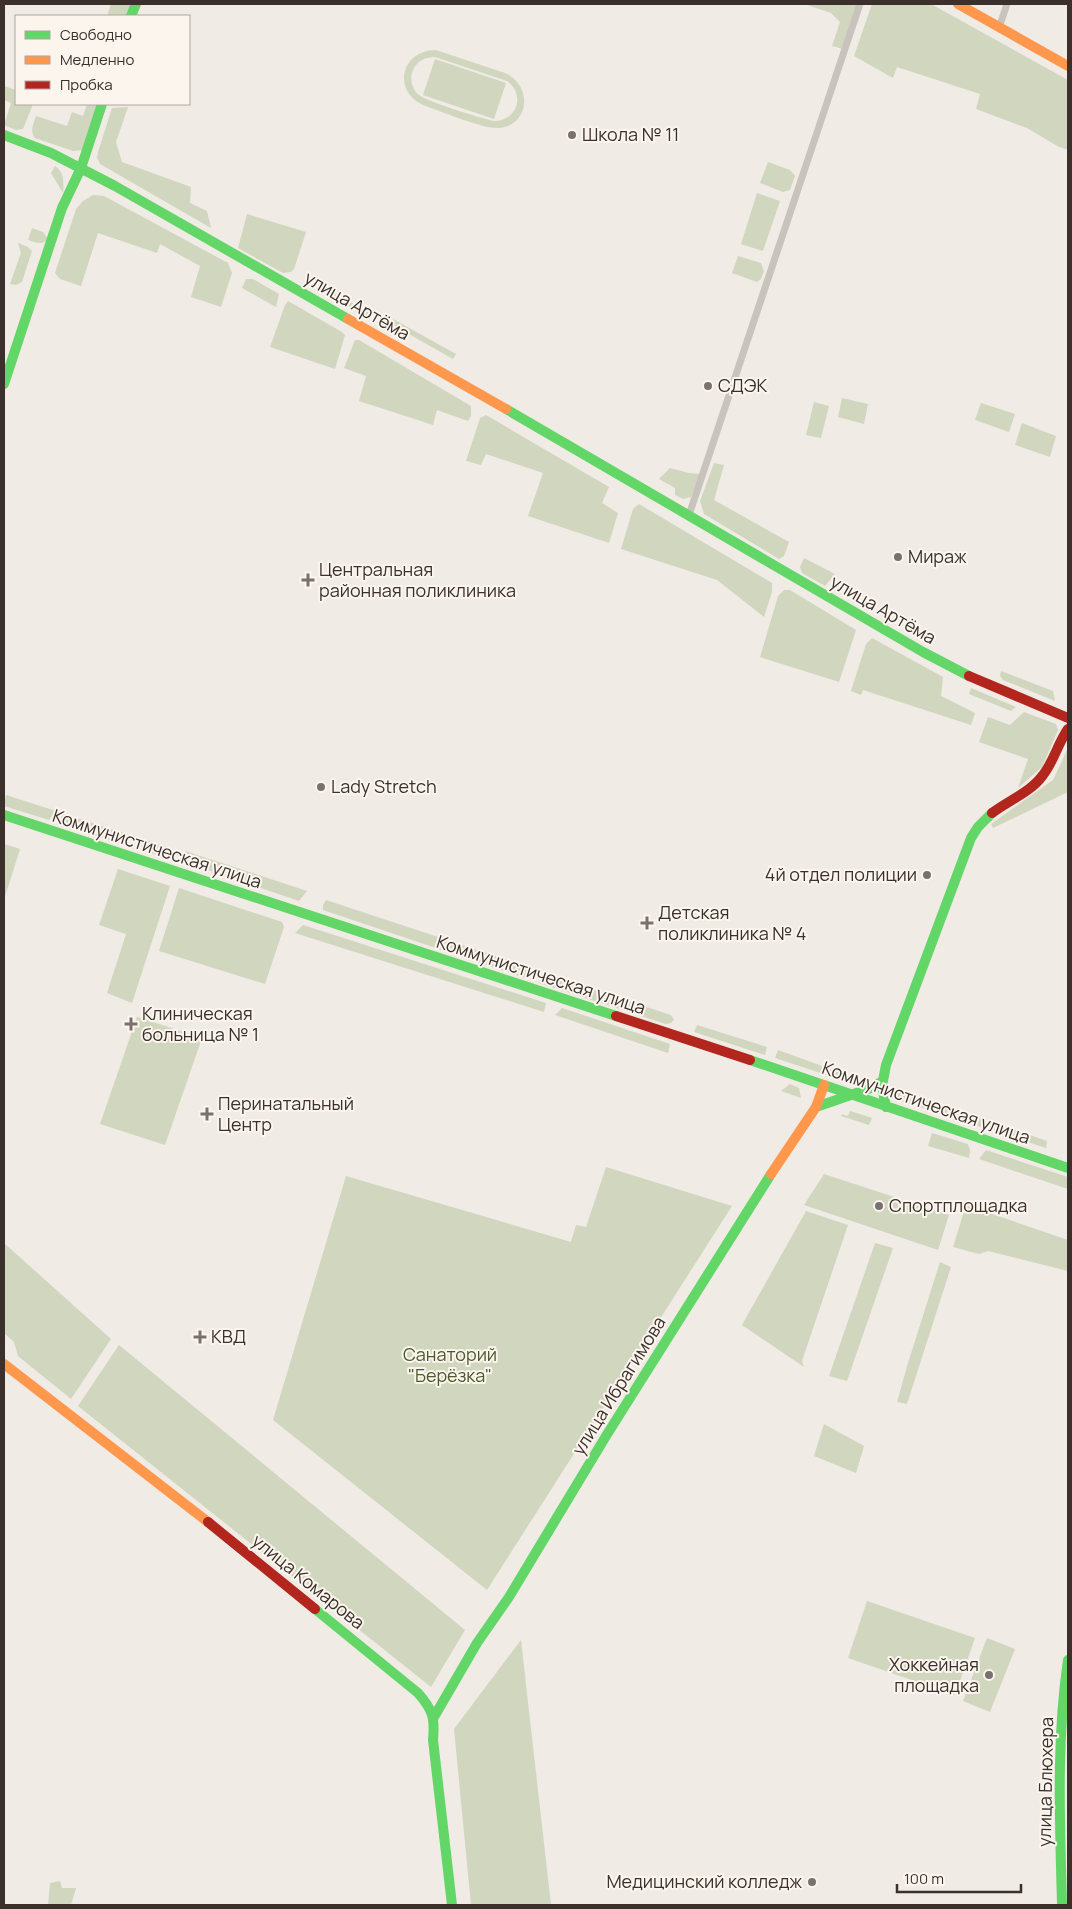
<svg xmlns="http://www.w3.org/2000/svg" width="1072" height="1909" font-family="Manrope,sans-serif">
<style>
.green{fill:#d1d6bf;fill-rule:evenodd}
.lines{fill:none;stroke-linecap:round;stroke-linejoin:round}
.street{stroke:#c9c3be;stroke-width:7}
.fast{stroke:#63d668;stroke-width:10}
.slow{stroke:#ff974d;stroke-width:10}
.jam{stroke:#b3261e;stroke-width:10}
.poi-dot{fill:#7a716c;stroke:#fbf5ee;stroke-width:2}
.labels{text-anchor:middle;stroke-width:4;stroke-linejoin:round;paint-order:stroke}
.poi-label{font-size:18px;fill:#3b302b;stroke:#fbf5ee;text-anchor:start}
.street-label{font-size:18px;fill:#3b302b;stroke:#fbf5ee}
.park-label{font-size:18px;fill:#4a5a2e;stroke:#fbf5ee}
</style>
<rect width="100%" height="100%" fill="#f0ebe5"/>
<!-- green -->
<path class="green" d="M 111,4 L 135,4 L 130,16 L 107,16 Z
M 804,4 L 858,4 L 843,49 L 832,46 L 840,22 L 831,13 Z
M 872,4 L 931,4 L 1068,80 L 1068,150 L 1059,147 L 1027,128 L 976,109 L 980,94 L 897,67 L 893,78 L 854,56 Z
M 436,50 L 505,73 C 533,85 530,126 498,128 C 483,129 440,111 423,105 C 392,91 401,50 436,50 ZM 435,57 L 507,81 C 526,95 517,121 494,121 C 480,118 428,102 419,95 C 412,89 409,79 413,70 C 417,61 425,57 435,57 Z
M 435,59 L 506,83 L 494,119 L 423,95 Z
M 4,86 L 16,90 L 16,104 L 33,104 L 23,129 L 16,130 L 4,125 L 11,103 L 4,100 Z
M 87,104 L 101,104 L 83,150 L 73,151 L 35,138 C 29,131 34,123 36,116 L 67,126 L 72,112 L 83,116 Z
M 128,107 L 116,142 L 122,162 L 191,187 L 190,203 L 207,211 L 211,228 L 100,164 L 97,158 L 98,152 L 112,108 Z
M 768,162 L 790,170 L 795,176 L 790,190 L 783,192 L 760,183 Z
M 55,166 C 64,172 64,182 63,193 L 51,173 Z
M 757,193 L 780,201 L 763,251 L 741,244 Z
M 93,195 L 104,196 L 228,263 L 232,273 L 221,307 L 191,297 L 200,266 L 160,244 L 157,253 L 98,233 L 81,286 L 60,279 L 55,273 L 76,209 L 83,201 Z
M 247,214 L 306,232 L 294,269 L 291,272 L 283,273 L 238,248 Z
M 32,228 L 43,232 L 48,239 C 42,246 36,242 28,240 Z
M 18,243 L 28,247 L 32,251 L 22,282 L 16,285 L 10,284 L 21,253 Z
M 738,256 L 761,263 L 764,271 L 761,279 L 757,282 L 732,273 Z
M 246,279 L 253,279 L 279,294 L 276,307 L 242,288 Z
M 325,287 L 369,313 L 367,317 L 323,292 Z
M 288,301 L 342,332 L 345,335 L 335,369 L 270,347 L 285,305 Z
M 393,319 L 456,354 L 453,359 L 393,325 Z
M 355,340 L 359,340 L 471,406 L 471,416 L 468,421 L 437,410 L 433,425 L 359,401 L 366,376 L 344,368 Z
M 842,398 L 868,404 L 864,424 L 838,417 Z
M 814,402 L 829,406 L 821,438 L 806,435 Z
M 981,403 L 1015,414 L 1009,432 L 975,420 Z
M 486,415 L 609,487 L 602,503 L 618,513 L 609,543 L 528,516 L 543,473 L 486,454 L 481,465 L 466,461 L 480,418 Z
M 1022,423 L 1056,436 L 1050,457 L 1015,445 Z
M 714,463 L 724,465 L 714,500 L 789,542 L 784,556 L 779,559 L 704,514 L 700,501 Z
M 670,468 L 689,473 L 700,474 L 691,497 L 683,499 L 675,495 L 675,488 L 659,479 Z
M 639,504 L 772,583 L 772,592 L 764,617 L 717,580 L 621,549 L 633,509 Z
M 804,558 L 835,574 L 825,586 L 802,573 L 800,567 Z
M 784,590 L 790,590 L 856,630 L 839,682 L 760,657 L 778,596 Z
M 872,638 L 943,677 L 941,696 L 975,713 L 971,725 L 863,690 L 861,695 L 851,691 L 866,644 Z
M 1001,671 L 1053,691 L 1055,701 L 1003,680 L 1000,676 Z
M 971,688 L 1016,707 L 1011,711 L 969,694 Z
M 1024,712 L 1056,724 L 1058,730 L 1042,767 L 1018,788 L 1028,759 L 979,742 L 988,717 L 1010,725 Z
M 1068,748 L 1068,792 L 993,828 L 991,824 L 1053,780 Z
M 6,795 L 56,811 L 49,820 L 4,806 Z
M 61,813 L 133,836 L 125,845 L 61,825 Z
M 146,840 L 170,848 L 166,858 L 143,850 L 141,845 Z
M 4,844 L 20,849 L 4,900 Z
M 185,851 L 307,891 L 299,901 L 196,866 Z
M 118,869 L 170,886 L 132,1003 L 107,993 L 126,934 L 99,925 Z
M 179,888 L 282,922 L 284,927 L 265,984 L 159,951 Z
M 326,900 L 532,968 L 528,979 L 323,910 L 323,905 Z
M 303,925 L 546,1003 L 544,1012 L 295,933 Z
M 543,973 L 671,1015 L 674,1020 L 671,1023 L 666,1024 L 539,983 Z
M 562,1008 L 670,1044 L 668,1053 L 555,1015 Z
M 137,1017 L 202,1038 L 165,1145 L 100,1124 Z
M 697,1025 L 767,1047 L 765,1055 L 694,1032 Z
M 778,1050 L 858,1079 L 848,1082 L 775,1058 Z
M 790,1084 L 799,1088 L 801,1098 L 781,1091 Z
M 895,1091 L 984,1119 L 981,1127 L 892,1098 Z
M 850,1111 L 872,1118 L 869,1125 L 841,1116 L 842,1114 L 848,1116 Z
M 993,1122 L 1047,1141 L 1046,1148 L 994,1131 Z
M 932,1133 L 968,1144 L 970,1150 L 969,1158 L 928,1146 Z
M 986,1150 L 1068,1177 L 1068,1189 L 979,1159 Z
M 606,1167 L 732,1206 L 487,1590 L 273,1420 L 346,1176 L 571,1242 L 576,1225 L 586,1227 Z
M 824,1174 L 949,1215 L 938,1250 L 804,1205 Z
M 966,1205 L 1068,1240 L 1068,1271 L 988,1251 L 979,1254 L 953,1247 Z
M 806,1211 L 848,1225 L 802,1361 L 804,1367 L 742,1325 Z
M 4,1243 L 111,1339 L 71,1399 L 18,1356 L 14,1342 L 4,1333 Z
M 875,1243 L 893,1248 L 847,1381 L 829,1376 Z
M 940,1262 L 951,1267 L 907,1404 L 897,1402 L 908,1363 Z
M 119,1345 L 465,1630 L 431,1687 L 78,1406 Z
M 824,1424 L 864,1446 L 856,1473 L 814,1456 Z
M 867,1601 L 975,1638 L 955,1695 L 848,1658 Z
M 987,1638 L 1015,1649 L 990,1712 L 963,1701 Z
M 521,1640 L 551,1905 L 471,1905 L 454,1729 Z
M 60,1881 L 62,1888 L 76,1888 L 71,1905 L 48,1905 L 50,1883 Z"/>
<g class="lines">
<!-- street -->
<path class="street" d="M 999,28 L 1007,4
M 689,515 L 860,4"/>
<!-- fast -->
<path class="fast" d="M 131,16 L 136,4
M 4,135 L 51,153 L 115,186 L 348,319
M 4,384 L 62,208 L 81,168 L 102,104
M 506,409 L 923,652 L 969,676
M 4,815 L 616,1016
M 750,1060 L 1068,1168
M 816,1107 L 871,1088 L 881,1082
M 886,1107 L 882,1086 L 886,1065 L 971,838 L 978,827 L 992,813
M 315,1609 L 418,1693 C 433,1710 435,1718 433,1740 L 452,1905
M 434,1717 L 477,1643 L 509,1597 L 606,1436 L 771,1174
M 1062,1905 C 1060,1823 1056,1742 1068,1660"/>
<!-- slow -->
<path class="slow" d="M 958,4 L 1068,66
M 348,319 L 506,409
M 771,1174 L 816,1107 L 824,1085
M 4,1364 L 208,1522"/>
<!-- jam -->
<path class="jam" d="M 969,676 L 1068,718
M 992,813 C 1009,800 1031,792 1043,775 C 1054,761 1058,743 1068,729
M 616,1016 L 750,1060
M 208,1522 L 315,1609"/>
</g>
<!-- markers -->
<g class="poi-dot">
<circle cx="572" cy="135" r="5"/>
<circle cx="708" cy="386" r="5"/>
<circle cx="898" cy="557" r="5"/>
<path d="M305.5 572.5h5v5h5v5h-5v5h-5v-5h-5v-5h5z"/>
<circle cx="321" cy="787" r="5"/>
<circle cx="927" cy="875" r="5"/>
<path d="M644.5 915.5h5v5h5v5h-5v5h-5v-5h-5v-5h5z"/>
<path d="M128.5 1016.5h5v5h5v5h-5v5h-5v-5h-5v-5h5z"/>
<path d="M204.5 1106.5h5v5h5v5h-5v5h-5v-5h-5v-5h5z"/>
<circle cx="879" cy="1206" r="5"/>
<path d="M197.5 1329.5h5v5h5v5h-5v5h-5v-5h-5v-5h5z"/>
<circle cx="989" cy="1675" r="5"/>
<circle cx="812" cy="1882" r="5"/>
</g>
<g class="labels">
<!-- poi labels -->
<g class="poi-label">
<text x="582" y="141">Школа № 11</text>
<text x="718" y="392">СДЭК</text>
<text x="908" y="563">Мираж</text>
<text x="319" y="576">Центральная<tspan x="319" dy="21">районная поликлиника</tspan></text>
<text x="331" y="793">Lady Stretch</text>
<text x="917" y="881" text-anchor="end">4й отдел полиции</text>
<text x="658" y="919">Детская<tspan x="658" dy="21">поликлиника № 4</tspan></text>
<text x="142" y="1020">Клиническая<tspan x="142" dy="21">больница № 1</tspan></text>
<text x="218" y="1110">Перинатальный<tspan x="218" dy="21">Центр</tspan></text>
<text x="889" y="1212">Спортплощадка</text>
<text x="211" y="1343">КВД</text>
<text x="979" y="1671" text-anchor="end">Хоккейная<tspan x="979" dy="21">площадка</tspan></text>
<text x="802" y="1888" text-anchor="end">Медицинский колледж</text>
</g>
<!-- street labels -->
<g class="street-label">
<text transform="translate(357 306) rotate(30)" y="6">улица Артёма</text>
<text transform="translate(883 610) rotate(30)" y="6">улица Артёма</text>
<text transform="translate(157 849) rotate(18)" y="6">Коммунистическая улица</text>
<text transform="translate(541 975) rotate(18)" y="6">Коммунистическая улица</text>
<text transform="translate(926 1103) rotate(19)" y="6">Коммунистическая улица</text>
<text transform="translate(619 1386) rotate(-58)" y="6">улица Ибрагимова</text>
<text transform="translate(308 1582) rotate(39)" y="6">улица Комарова</text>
<text transform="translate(1046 1782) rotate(-89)" y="6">улица Блюхера</text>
</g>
<!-- park labels -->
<g class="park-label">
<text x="450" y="1361">Санаторий<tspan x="450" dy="21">"Берёзка"</tspan></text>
</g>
</g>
<!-- border -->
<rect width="1072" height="1909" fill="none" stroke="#3b302b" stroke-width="10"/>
<!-- legend -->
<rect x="15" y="15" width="175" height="90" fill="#fbf5ee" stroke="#aea6a0"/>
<rect x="25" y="31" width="25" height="8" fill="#63d668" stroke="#aea6a0"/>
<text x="60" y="40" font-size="15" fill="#3b302b">Свободно</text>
<rect x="25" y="56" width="25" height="8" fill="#ff974d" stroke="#aea6a0"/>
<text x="60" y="65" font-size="15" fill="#3b302b">Медленно</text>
<rect x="25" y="81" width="25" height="8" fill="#b3261e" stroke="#aea6a0"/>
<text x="60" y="90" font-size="15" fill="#3b302b">Пробка</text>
<!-- scale -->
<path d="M897 1884v8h124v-8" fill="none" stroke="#3b302b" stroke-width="2.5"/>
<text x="904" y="1884" font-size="15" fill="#3b302b" stroke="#fbf5ee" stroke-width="4" paint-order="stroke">100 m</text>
</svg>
